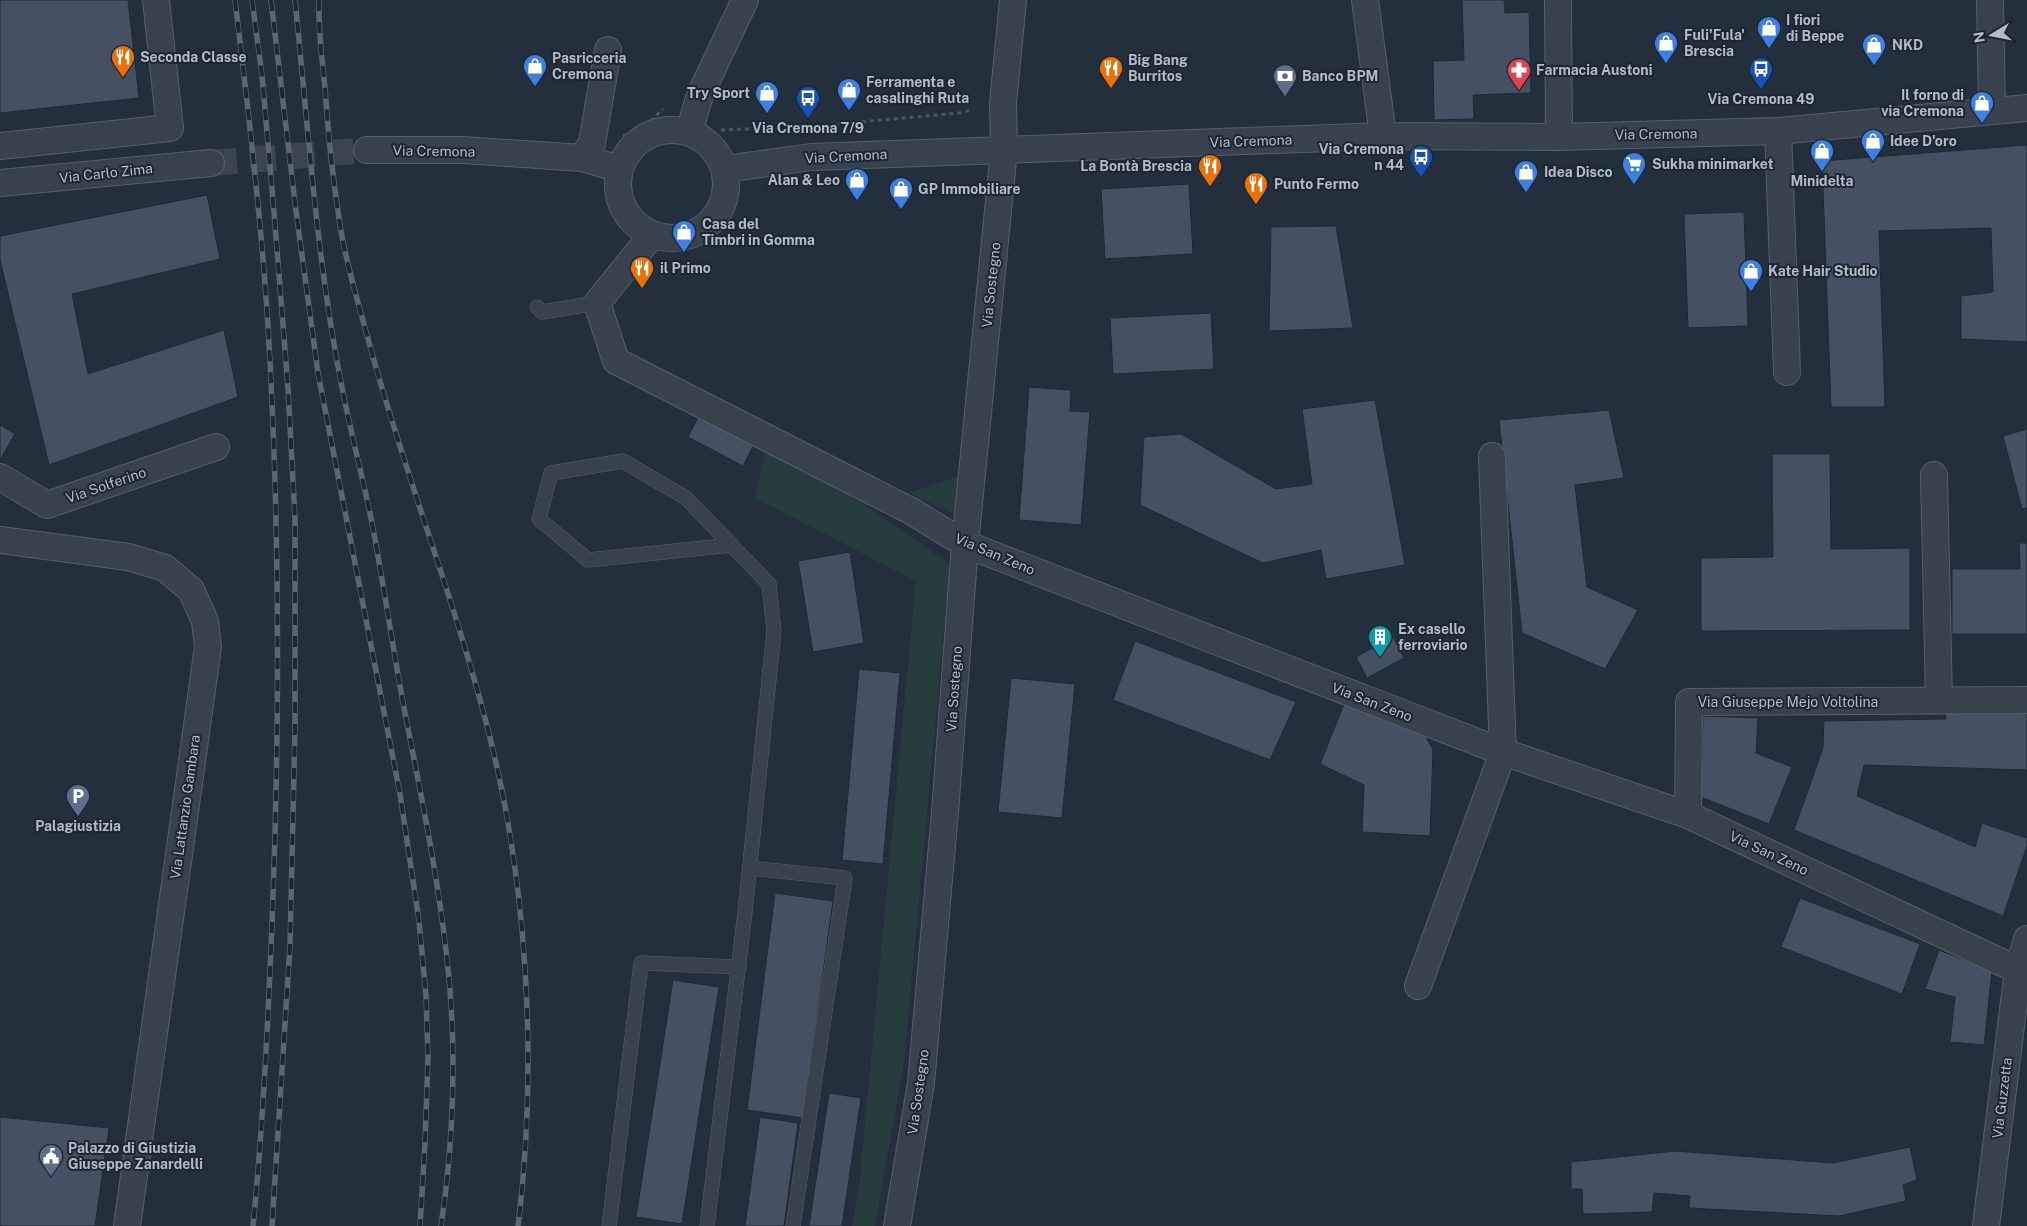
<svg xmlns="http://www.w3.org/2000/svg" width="2027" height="1226" font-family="'Public Sans',sans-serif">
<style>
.green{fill:#263c3f}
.building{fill:#455162;stroke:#1f2835}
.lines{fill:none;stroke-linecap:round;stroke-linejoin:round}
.minor-tunnel{stroke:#3a4453;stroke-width:26;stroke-dasharray:26 13;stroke-linecap:butt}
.service-casing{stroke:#565f6c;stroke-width:15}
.minor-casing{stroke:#565f6c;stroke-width:28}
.path{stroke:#44595c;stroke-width:3;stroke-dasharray:4 4;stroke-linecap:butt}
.service{stroke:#38414e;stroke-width:14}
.minor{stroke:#38414e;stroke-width:26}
.rail-casing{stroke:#5a6575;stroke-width:5.5}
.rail{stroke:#1d2633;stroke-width:4;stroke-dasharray:11;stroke-linecap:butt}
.labels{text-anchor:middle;stroke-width:4;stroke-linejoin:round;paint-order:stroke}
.poi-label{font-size:14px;font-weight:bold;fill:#b4bcc9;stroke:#1d2633;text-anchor:start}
.street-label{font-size:14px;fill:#b4bcc9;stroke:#1d2633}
</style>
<rect width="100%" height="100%" fill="#242f3e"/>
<!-- green -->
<path class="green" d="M 766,449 L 850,495 L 950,564 L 904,1061 L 875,1226 L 852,1226 L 859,1188 L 916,581 L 755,498 Z
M 959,476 L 956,515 L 909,493 Z"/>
<!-- building -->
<path class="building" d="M 0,0 L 128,0 L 139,98 L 0,113 Z
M 1462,0 L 1504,0 L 1505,13 L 1529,12 L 1531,93 L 1473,95 L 1474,119 L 1434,120 L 1433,61 L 1464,60 Z
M 2027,145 L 2027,342 L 1961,339 L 1961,296 L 1993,292 L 1991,228 L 1879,231 L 1885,407 L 1831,407 L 1822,161 Z
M 1189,184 L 1193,254 L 1105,259 L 1101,189 Z
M 207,195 L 220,259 L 72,294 L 88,374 L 224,330 L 238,397 L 49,465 L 0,260 L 0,236 Z
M 1744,212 L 1748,326 L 1688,328 L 1684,214 Z
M 1336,226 L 1353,328 L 1269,331 L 1271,227 Z
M 1211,313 L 1214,369 L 1113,374 L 1110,318 Z
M 1029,387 L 1071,390 L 1070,411 L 1090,412 L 1081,525 L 1019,520 Z
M 1375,400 L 1405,565 L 1326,579 L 1321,550 L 1263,563 L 1140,505 L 1144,437 L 1181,434 L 1276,489 L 1312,484 L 1302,409 Z
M 702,410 L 757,439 L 743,466 L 688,437 Z
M 1609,410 L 1624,478 L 1575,485 L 1587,587 L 1638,610 L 1605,669 L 1522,633 L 1499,420 Z
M 0,425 L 15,434 L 0,460 Z
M 2027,429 L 2027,508 L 2022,509 L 2003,436 Z
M 1772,454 L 1830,454 L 1831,549 L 1910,548 L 1910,630 L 1701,631 L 1701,558 L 1773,557 Z
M 2019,543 L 2027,543 L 2027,634 L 1952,634 L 1952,569 L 2020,569 Z
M 850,552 L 864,643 L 813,652 L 798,561 Z
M 1393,637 L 1404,658 L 1367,678 L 1356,657 Z
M 1135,641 L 1296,702 L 1270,760 L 1113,700 Z
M 859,669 L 900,673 L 883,864 L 842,860 Z
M 1011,678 L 1075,684 L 1062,818 L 998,812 Z
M 1344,704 L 1423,731 L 1433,750 L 1430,836 L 1362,832 L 1364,785 L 1320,764 Z
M 1945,712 L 2027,713 L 2027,770 L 1864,765 L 1857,796 L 1975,847 L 1982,823 L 2027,838 L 2027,846 L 2003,916 L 1794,830 L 1823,748 L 1824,721 L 1946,719 Z
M 1703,716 L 1758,718 L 1756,753 L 1792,767 L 1769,824 L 1701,797 Z
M 775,893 L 833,901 L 803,1118 L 747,1110 Z
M 1800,898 L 1920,944 L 1902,994 L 1781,947 Z
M 1939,950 L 1992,971 L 1984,1045 L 1950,1042 L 1955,997 L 1925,989 Z
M 673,980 L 719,987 L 682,1224 L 636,1217 Z
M 829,1093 L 861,1098 L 842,1226 L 809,1226 Z
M 0,1117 L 109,1128 L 95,1226 L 0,1226 Z
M 760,1117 L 798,1123 L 784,1226 L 745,1226 Z
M 1910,1147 L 1917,1180 L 1903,1185 L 1906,1201 L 1839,1216 L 1689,1208 L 1690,1196 L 1654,1193 L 1652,1212 L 1583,1214 L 1582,1189 L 1571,1189 L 1571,1162 L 1675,1151 L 1833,1163 Z"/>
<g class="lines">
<!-- minor-tunnel -->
<path class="minor-tunnel" d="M 211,163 L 367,150"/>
<!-- service casing -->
<g class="service-casing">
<path id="service" d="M 537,307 L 542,312 L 597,303
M 750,868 L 845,878 L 793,1226
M 609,1226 L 641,963 L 739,967
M 707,1226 L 745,912 L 774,631 L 769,584 L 686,498 L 623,461 L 551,473 L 539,519 L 588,560 L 732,545"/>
</g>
<!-- minor casing -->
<g class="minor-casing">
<path id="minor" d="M 1365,0 L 1383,136
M 1558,0 L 1559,137
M 1990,0 L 1992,111
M618 184a54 54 0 1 1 108 0a54 54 0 1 1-108 0Z
M 1778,131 L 1787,372
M 689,132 L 700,95 L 745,0
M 0,146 L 170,128 L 156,0
M 367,150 L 463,150 L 582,158 L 620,169
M 582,158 L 592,143 L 608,50
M 725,169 L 811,157 L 1383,136 L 1559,137 L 1778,131 L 2027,108
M 0,183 L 211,163
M 652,235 L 597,303 L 616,361 L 911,511 L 965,544 L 1503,752 L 1688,815 L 2018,970 L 2027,971
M 1934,475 L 1939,701
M 0,477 L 47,505 L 216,447
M 0,540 L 128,557 L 165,568 L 191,590 L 205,621 L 208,647 L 127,1226
M 1688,815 L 1689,702 L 2027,700
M 1418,986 L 1503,752 L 1492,456
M 897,1226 L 921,1083 L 945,812 L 965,544 L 1004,150 L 1003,103 L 1013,0
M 1986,1226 L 2018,970 L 2027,939"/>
</g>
<!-- path -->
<path class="path" d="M 838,124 L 959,113 L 973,110
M 721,130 L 796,127
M 623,136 L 643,128 L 663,109"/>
<!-- service -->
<use href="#service" class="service"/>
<!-- minor -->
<use href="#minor" class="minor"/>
<!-- rail casing -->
<g class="rail-casing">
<path id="rail" d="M 235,0 C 248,108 261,217 268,326 C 280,525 280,724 272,924 C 268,1025 263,1126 253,1226
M 252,0 L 262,75 L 274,212 L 288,388 L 295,519 L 295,727 L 290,946 L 272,1226
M 271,0 L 296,211 L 318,373 L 400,794 L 419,921 L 426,996 L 428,1057 L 425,1144 L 420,1226
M 295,0 C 308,126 316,253 340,377 C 349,426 362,474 372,523 C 384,586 393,650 405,713 C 421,795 438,876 447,959 C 457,1044 454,1141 441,1226
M 319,0 C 318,29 322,59 325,88 C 328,134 333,180 340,225 C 346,263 357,299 367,335 C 402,467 453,594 487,726 C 528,882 538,1066 518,1226"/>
</g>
<!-- rail -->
<use href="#rail" class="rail"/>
</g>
<!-- icons -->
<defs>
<g id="shop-pin" transform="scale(1.25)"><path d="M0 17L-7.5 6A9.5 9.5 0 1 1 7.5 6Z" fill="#3f7fe0" stroke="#1d2633"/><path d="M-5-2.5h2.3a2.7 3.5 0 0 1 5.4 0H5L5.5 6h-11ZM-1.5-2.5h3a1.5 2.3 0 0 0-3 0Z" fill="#fff"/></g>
<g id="restaurant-pin" transform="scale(1.25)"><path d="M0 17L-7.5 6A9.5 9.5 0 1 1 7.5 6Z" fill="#e8710a" stroke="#1d2633"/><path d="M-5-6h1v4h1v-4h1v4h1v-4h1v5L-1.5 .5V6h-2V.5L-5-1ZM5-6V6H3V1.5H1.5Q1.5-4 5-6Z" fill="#fff"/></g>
<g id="bus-pin" transform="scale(1.25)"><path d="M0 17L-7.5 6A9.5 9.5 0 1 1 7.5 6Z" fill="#1a4fb4" stroke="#1d2633"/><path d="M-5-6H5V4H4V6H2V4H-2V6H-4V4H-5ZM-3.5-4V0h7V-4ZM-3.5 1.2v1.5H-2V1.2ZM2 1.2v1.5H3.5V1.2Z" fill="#fff"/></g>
<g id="pharmacy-pin" transform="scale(1.25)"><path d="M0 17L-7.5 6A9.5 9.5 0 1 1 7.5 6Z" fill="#e0444e" stroke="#1d2633"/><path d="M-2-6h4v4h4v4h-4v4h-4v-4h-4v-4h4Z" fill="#fff"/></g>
<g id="bank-pin" transform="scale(1.25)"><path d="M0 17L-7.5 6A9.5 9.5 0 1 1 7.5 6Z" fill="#5c6f8a" stroke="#1d2633"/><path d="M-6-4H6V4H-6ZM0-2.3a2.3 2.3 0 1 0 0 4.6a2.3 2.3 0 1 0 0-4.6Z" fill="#fff"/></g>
<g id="supermarket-pin" transform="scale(1.25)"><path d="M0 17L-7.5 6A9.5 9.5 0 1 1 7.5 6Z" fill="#3f7fe0" stroke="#1d2633"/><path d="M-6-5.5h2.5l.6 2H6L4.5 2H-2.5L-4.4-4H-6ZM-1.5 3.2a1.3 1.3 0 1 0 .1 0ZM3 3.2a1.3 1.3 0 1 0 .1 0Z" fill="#fff"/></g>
<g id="building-pin" transform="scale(1.25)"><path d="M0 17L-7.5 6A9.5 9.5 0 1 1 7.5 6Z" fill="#0f9aa8" stroke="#1d2633"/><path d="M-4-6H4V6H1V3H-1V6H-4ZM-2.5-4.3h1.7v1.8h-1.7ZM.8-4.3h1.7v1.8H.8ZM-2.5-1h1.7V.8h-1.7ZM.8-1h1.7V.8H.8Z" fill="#fff"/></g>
<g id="parking-pin" transform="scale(1.25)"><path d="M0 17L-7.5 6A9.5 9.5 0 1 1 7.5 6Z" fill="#5c6f8a" stroke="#1d2633"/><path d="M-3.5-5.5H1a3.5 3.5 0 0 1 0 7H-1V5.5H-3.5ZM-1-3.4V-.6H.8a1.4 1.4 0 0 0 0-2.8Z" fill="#fff"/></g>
<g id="civic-pin" transform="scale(1.25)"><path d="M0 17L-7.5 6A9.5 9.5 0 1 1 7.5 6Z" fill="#5c6f8a" stroke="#1d2633"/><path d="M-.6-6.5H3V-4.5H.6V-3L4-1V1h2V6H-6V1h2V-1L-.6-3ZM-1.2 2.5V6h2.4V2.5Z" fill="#fff"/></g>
</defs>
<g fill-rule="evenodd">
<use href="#shop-pin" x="1769" y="28"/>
<use href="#shop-pin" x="1666" y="43"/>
<use href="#shop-pin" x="1874" y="45"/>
<use href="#restaurant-pin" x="123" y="57"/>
<use href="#shop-pin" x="535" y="66"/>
<use href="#restaurant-pin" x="1111" y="68"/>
<use href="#bus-pin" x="1761" y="69"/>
<use href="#pharmacy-pin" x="1519" y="70"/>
<use href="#bank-pin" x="1285" y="76"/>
<use href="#shop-pin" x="849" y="90"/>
<use href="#shop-pin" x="767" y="93"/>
<use href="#bus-pin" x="808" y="98"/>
<use href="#shop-pin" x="1982" y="103"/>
<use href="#shop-pin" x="1873" y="141"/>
<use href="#shop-pin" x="1822" y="151"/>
<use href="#bus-pin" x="1421" y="157"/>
<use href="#supermarket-pin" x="1634" y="164"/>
<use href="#restaurant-pin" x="1210" y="166"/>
<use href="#shop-pin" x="1526" y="172"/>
<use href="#shop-pin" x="857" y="180"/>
<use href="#restaurant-pin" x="1256" y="184"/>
<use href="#shop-pin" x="901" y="189"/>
<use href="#shop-pin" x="684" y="232"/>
<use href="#restaurant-pin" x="642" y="268"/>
<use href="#shop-pin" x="1751" y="271"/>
<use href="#building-pin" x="1380" y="637"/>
<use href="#parking-pin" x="78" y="796"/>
<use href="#civic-pin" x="51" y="1156"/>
</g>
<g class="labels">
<!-- poi labels -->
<g class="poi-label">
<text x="1786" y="25">I fiori<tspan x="1786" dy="16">di Beppe</tspan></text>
<text x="1684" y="40">Fuli'Fula'<tspan x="1684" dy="16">Brescia</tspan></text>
<text x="1892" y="50">NKD</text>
<text x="140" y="62">Seconda Classe</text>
<text x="552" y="63">Pasricceria<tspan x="552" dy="16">Cremona</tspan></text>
<text x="1128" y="65">Big Bang<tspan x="1128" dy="16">Burritos</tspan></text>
<text x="1536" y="75">Farmacia Austoni</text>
<text x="1302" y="81">Banco BPM</text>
<text x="866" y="87">Ferramenta e<tspan x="866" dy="16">casalinghi Ruta</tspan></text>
<text x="750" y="98" text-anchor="end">Try Sport</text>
<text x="1964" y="100" text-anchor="end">Il forno di<tspan x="1964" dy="16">via Cremona</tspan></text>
<text x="1761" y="104" text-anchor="middle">Via Cremona 49</text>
<text x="808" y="133" text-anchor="middle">Via Cremona 7/9</text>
<text x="1890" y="146">Idee D'oro</text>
<text x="1404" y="154" text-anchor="end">Via Cremona<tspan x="1404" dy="16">n 44</tspan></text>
<text x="1652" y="169">Sukha minimarket</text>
<text x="1192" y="171" text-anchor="end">La Bontà Brescia</text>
<text x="1544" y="177">Idea Disco</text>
<text x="840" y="185" text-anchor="end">Alan &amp; Leo</text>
<text x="1822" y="186" text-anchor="middle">Minidelta</text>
<text x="1274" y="189">Punto Fermo</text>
<text x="918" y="194">GP Immobiliare</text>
<text x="702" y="229">Casa del<tspan x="702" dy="16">Timbri in Gomma</tspan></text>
<text x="660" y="273">il Primo</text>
<text x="1768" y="276">Kate Hair Studio</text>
<text x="1398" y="634">Ex casello<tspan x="1398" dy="16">ferroviario</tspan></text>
<text x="78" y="831" text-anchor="middle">Palagiustizia</text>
<text x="68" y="1153">Palazzo di Giustizia<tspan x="68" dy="16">Giuseppe Zanardelli</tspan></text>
</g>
<!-- street labels -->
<g class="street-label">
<text transform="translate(1656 134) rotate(-1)" y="5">Via Cremona</text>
<text transform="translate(1251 141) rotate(-2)" y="5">Via Cremona</text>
<text transform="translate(434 151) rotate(1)" y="5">Via Cremona</text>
<text transform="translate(846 156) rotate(-3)" y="5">Via Cremona</text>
<text transform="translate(106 173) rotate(-6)" y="5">Via Carlo Zima</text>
<text transform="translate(991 285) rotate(-84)" y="5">Via Sostegno</text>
<text transform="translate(106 485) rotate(-19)" y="5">Via Solferino</text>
<text transform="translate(995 554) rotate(23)" y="5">Via San Zeno</text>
<text transform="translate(954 689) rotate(-86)" y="5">Via Sostegno</text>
<text transform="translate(1372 702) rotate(21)" y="5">Via San Zeno</text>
<text x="1788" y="707">Via Giuseppe Mejo Voltolina</text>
<text transform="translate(185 807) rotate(-82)" y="5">Via Lattanzio Gambara</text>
<text transform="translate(1769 853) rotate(25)" y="5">Via San Zeno</text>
<text transform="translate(918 1092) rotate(-82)" y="5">Via Sostegno</text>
<text transform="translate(2002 1098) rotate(-83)" y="5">Via Guzzetta</text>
</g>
</g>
<!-- north arrow -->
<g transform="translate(1992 35) rotate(260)" stroke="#1d2633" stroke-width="4" paint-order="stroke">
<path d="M0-4L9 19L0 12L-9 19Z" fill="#b4bcc9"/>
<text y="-8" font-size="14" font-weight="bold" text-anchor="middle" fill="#b4bcc9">N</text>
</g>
</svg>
